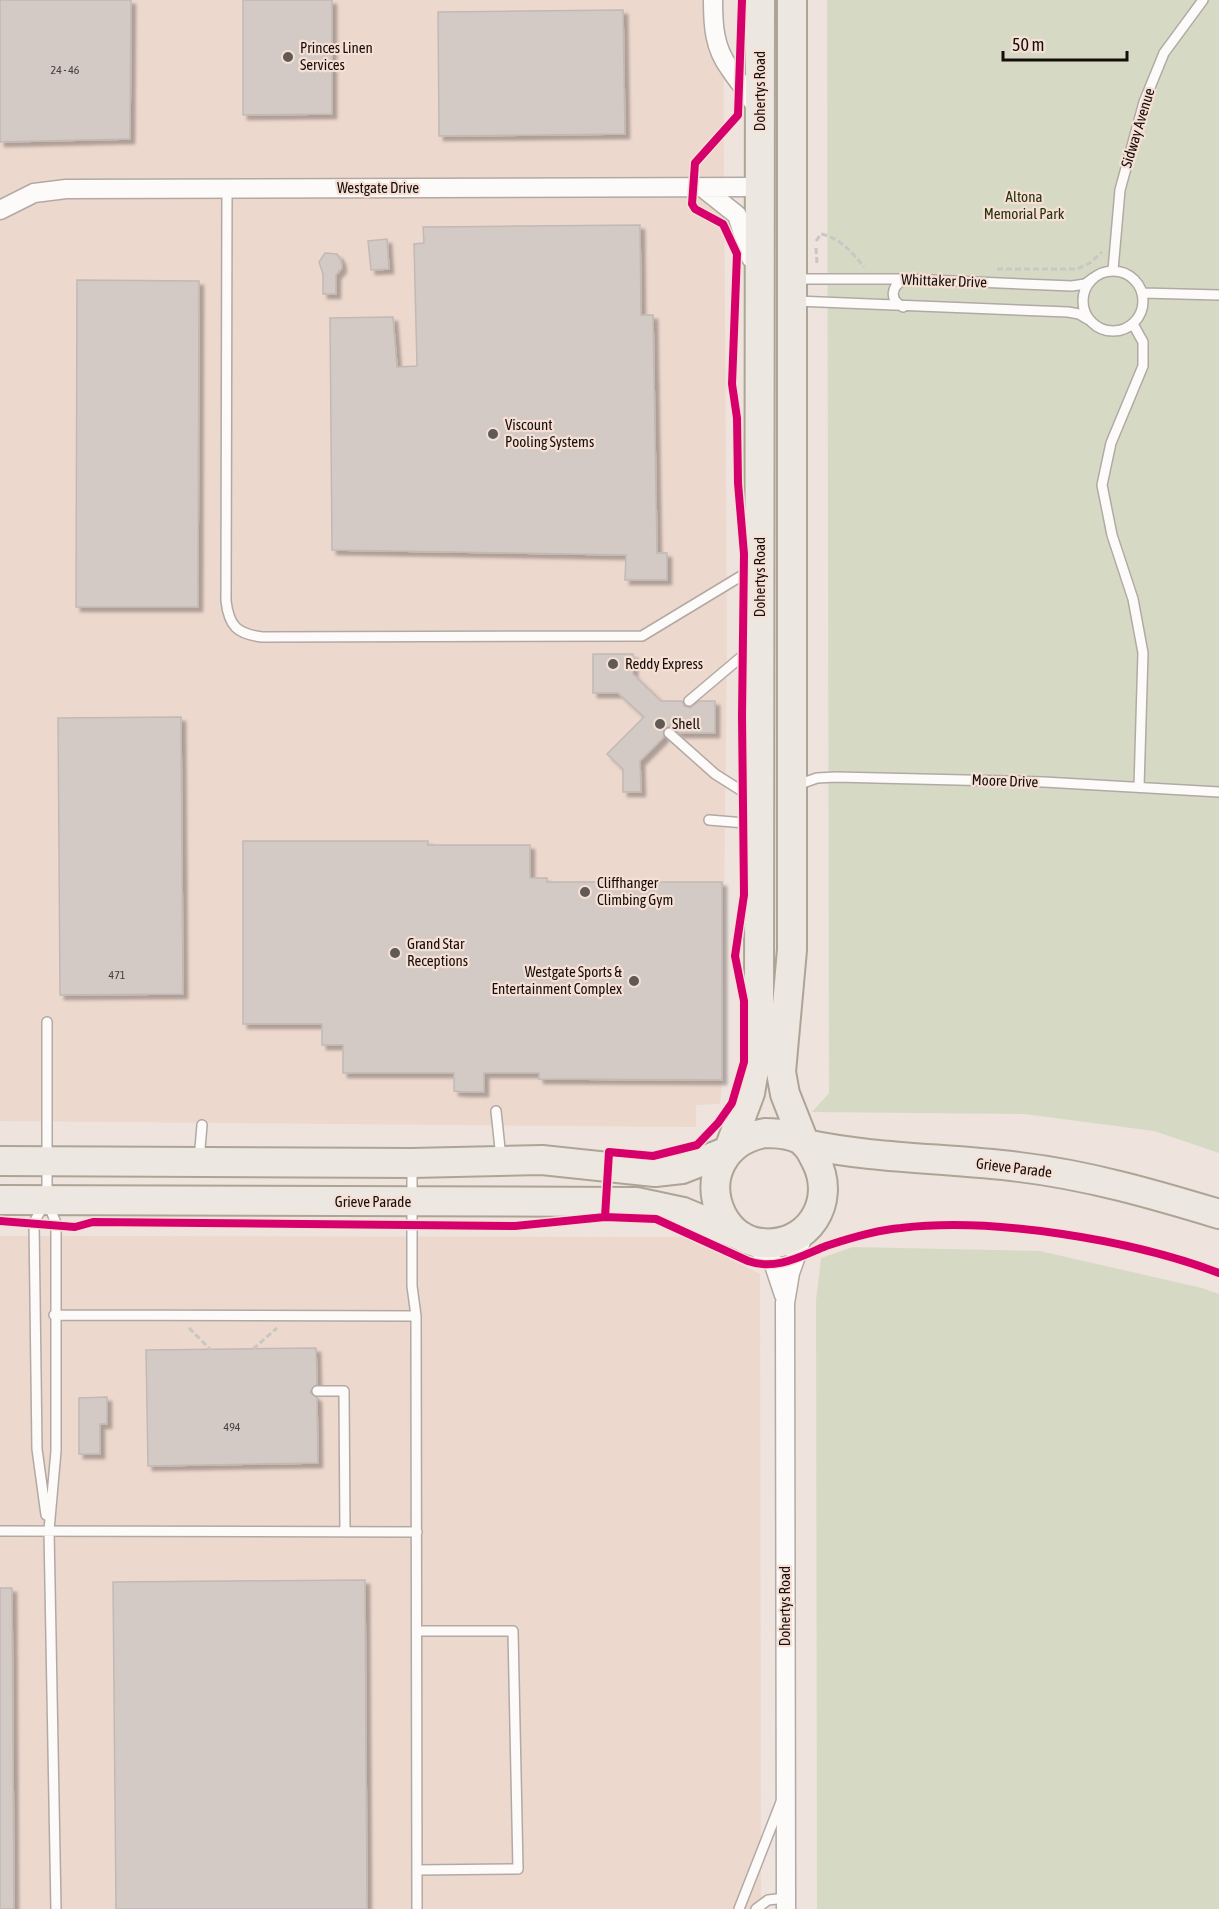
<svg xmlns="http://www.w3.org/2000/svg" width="1219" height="1909" font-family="'Asap Condensed',sans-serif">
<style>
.built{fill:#edd8cd}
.green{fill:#d6dac5}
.building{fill:#d3cac6;stroke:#c2b9b5;stroke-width:1.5;filter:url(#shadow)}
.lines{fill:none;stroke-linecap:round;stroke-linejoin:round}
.service-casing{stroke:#b2a9a4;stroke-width:12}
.minor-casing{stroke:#b2a9a4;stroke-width:21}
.primary-casing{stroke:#aea496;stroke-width:32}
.path{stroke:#c9c6c3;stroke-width:3;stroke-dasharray:6 3;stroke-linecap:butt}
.service{stroke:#fcfbfa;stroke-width:9}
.minor{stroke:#fcfbfa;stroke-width:18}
.primary{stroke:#ece8e1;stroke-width:28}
.cycleway-casing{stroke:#f6e0d5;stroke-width:11}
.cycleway{stroke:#d6006c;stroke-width:8}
.poi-dot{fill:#615954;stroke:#f6e0d5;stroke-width:2}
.labels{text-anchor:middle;stroke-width:4.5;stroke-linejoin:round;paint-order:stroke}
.number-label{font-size:12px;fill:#463f3b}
.poi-label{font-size:15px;fill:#150e0a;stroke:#f6e0d5;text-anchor:start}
.street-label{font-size:15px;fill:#150e0a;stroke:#f6e0d5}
.park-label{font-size:15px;fill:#25330e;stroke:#f6e0d5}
</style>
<defs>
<filter id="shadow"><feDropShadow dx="4.5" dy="4.5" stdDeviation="1.5" flood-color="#0004"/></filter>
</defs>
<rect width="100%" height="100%" fill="#eee3dd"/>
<!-- built -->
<path class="built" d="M 0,0 L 723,0 L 727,649 L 722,1080 L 720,1104 L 696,1105 L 696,1127 L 0,1121 Z
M 0,1236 L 686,1237 L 760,1274 L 761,1909 L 0,1909 Z"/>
<!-- green -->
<path class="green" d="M 827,0 L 1219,0 L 1219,1153 L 1154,1131 L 1024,1114 L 812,1112 L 829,1093 Z
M 853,1247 L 1040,1251 L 1202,1288 L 1219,1294 L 1219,1909 L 817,1909 L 816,1300 L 821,1258 Z"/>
<!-- building -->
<path class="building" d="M 0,0 L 131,0 L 130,139 L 0,142 Z
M 243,0 L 332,0 L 332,114 L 243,115 Z
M 623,10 L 625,134 L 439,136 L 438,12 Z
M 640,225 L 641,315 L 653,315 L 657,553 L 667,553 L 667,580 L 625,580 L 626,555 L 332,550 L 330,318 L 393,317 L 397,367 L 417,366 L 414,244 L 424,243 L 423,227 Z
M 387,239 L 389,269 L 371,270 L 368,241 Z
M 325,253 L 337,254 L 341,260 L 342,268 L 336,275 L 336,294 L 323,294 L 323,274 L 319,262 Z
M 77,280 L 199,281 L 198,607 L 76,607 Z
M 593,654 L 633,654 L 633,674 L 661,701 L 682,701 L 684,706 L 690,708 L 699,701 L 715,701 L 715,733 L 679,733 L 670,726 L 664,729 L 664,737 L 640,761 L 641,792 L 623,792 L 623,769 L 607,754 L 644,717 L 618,693 L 593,693 Z
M 181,717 L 183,994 L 60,995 L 58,718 Z
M 243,841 L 428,841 L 428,845 L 530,845 L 530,878 L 547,878 L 547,882 L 722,882 L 722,1080 L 539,1079 L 539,1073 L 484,1073 L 484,1092 L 464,1092 L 454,1091 L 454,1073 L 343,1073 L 343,1045 L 322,1045 L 322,1024 L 243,1024 Z
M 316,1348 L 317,1384 L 310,1392 L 317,1398 L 318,1463 L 148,1466 L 146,1350 Z
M 107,1397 L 107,1424 L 100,1424 L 100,1454 L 79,1454 L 79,1398 Z
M 365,1580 L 367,1909 L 116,1909 L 113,1582 Z
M 0,1588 L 12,1588 L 14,1909 L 0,1909 Z"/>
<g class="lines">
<!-- service casing -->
<g class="service-casing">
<path id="service" d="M 227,189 L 226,601 C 229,626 237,634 262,637 L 642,636 L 756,567
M 1113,270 L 1120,190 L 1144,102 L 1164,53 L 1203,0
M1083 301a30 30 0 1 1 60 0a30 30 0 1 1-60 0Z
M 794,279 L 905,279 L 1072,286 L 1085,284 L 1093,278
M 1143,293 L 1219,295
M 796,301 L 1068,312 L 1079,314 L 1091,321
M 903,307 C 889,300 891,287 903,280
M 1133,324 L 1143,342 L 1143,366 L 1111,443 L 1102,485 L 1112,535 L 1133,599 L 1143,653 L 1139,787
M 689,701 L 753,647
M 669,733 L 715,774 L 753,798
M 797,785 L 817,778 L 836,777 L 1044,782 L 1219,792
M 709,820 L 757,824
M 47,1022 L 47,1201 L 56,1223 L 56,1451 L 49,1530 L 56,1909
M 496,1111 L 501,1158
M 199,1160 L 202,1125
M 412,1165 L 412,1286 L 416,1316 L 417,1909
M 44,1205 L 34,1222 L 37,1449 L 46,1515
M 54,1315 L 416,1316
M 317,1391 L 344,1391 L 345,1532
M 0,1531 L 417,1532
M 417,1870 L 518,1869 L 513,1631 L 417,1631
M 739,1909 L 781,1802
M 756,1909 L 768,1900 L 786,1898"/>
</g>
<!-- minor casing -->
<g class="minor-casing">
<path id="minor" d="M 713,0 C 713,25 714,48 730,69 C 739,83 750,94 757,109
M 703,188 L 737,215 L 751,258
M 0,210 L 34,193 L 66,189 L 760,187
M 751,1242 L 773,1262 L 784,1295
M 786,1909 L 785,1303 L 790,1273 L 804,1233"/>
</g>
<!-- primary casing -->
<g class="primary-casing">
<path id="primary" d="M 792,0 L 792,950 L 781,1072 L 785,1094 L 804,1142
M 765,1133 C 777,1133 793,1134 804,1142 C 809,1147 813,1155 816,1161 C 837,1202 808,1248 761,1243 C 744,1241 730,1230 722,1215 C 704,1178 724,1140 765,1133 Z
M 805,1144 C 875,1159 948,1158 1019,1167 C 1087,1175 1153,1194 1219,1214
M 729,1149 L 750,1093 L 759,1041 L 760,0
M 0,1161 L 412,1163 L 542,1160 L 655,1172 L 682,1169 L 728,1151
M 0,1200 L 636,1202 L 683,1212 L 741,1236"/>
</g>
<!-- path -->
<path class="path" d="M 816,241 L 821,234 C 840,238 852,252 864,267
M 816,248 L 817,263
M 997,269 L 1077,269 L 1090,263 L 1102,252
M 189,1328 L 211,1350
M 253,1349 L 277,1328"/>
<!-- service -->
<use href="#service" class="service"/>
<!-- minor -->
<use href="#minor" class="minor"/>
<!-- primary -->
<use href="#primary" class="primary"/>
<!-- cycleway casing -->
<g class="cycleway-casing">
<path id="cycleway" d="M 605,1217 L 609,1152 L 653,1156 L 697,1145 L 718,1123 L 732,1103 L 744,1062 L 744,1001 L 735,956 L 744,895 L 742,716 L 744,554 L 738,483 L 737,418 L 732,384 L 737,254 L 723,224 L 695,209 L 692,204 L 695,163 L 738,115 L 742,0
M 0,1221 L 75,1227 L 93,1222 L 515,1226 L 605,1217 L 656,1219 L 748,1261 C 776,1271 801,1256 826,1246 C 850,1238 876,1230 901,1228 C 994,1217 1132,1240 1219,1273"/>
</g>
<!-- cycleway -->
<use href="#cycleway" class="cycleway"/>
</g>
<!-- markers -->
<g class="poi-dot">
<circle cx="288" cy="57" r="6"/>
<circle cx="493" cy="434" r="6"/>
<circle cx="613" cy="664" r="6"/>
<circle cx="660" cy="724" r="6"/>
<circle cx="585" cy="892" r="6"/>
<circle cx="395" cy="953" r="6"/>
<circle cx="634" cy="981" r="6"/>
</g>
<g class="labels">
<!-- number labels -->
<g class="number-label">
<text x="65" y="74">24 - 46</text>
<text x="117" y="979">471</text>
<text x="232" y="1431">494</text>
</g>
<!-- poi labels -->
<g class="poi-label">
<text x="300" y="53">Princes Linen<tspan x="300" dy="17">Services</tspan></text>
<text x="505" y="430">Viscount<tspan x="505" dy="17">Pooling Systems</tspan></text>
<text x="625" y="669">Reddy Express</text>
<text x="672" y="729">Shell</text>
<text x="597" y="888">Cliffhanger<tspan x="597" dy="17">Climbing Gym</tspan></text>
<text x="407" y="949">Grand Star<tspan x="407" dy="17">Receptions</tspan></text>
<text x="622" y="977" text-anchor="end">Westgate Sports &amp;<tspan x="622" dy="17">Entertainment Complex</tspan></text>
</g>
<!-- street labels -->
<g class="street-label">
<text transform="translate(760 91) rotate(-90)" y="5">Dohertys Road</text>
<text transform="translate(1138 128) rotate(-73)" y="5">Sidway Avenue</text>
<text x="378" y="193">Westgate Drive</text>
<text transform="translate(944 281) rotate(2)" y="5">Whittaker Drive</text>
<text transform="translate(760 577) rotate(-90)" y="5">Dohertys Road</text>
<text transform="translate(1005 781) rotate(2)" y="5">Moore Drive</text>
<text transform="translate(1014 1168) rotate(7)" y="5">Grieve Parade</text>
<text x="373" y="1207">Grieve Parade</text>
<text transform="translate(785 1606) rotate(-90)" y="5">Dohertys Road</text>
</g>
<!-- park labels -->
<g class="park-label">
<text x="1024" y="202">Altona<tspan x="1024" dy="17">Memorial Park</tspan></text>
</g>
</g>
<!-- scale -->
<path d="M1003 51v9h124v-9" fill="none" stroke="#150e0a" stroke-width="3"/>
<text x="1012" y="51" font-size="18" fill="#150e0a" stroke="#f6e0d5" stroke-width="4.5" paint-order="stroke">50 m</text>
</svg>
